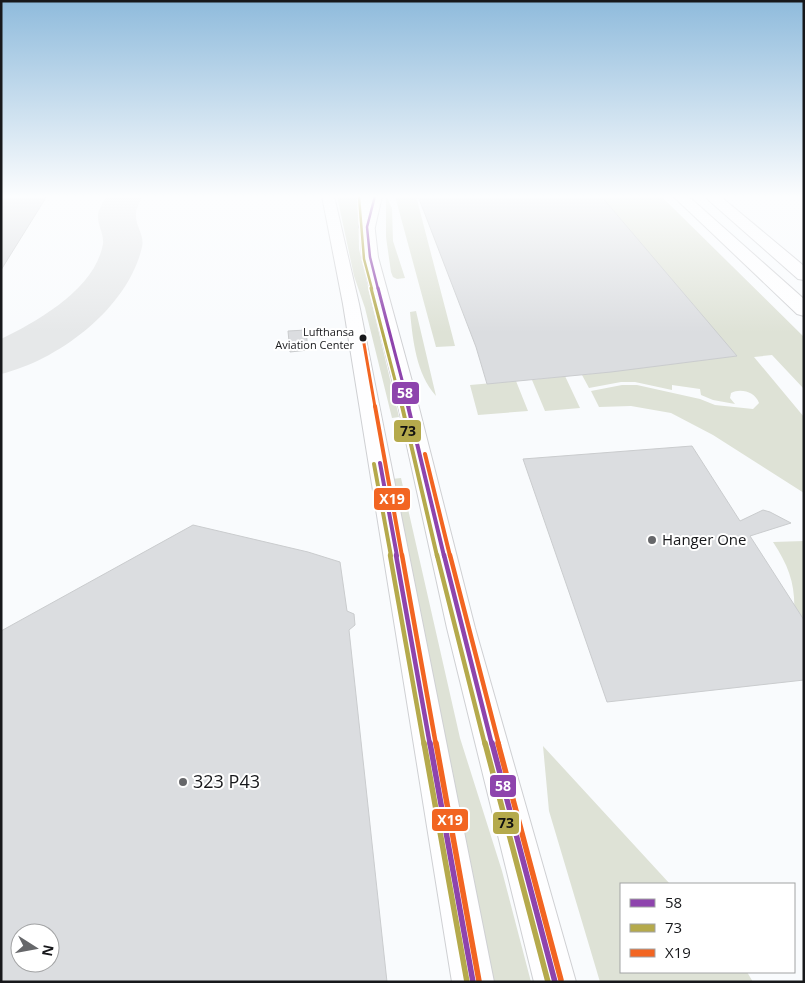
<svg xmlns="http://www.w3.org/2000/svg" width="805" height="983" font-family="'Open Sans',sans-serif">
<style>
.green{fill:#dee2d6}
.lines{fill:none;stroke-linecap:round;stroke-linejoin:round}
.taxiway{fill:#e6e8e9;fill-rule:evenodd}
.building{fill:#dbdde0;stroke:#caccce;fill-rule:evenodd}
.tertiary-casing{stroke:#cfd0d3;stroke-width:2}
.trunk-casing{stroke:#cfd0d3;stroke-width:2}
.motorway-casing{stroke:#cfd0d3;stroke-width:2}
.tertiary{fill:#fefeff;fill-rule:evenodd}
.trunk{fill:#fefeff;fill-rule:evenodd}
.motorway{fill:#fefeff;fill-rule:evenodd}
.bus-1-far4-casing{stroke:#fff;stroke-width:5}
.bus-1-far3-casing{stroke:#fff;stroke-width:6}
.bus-1-far2-casing{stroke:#fff;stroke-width:8}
.bus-1-far1-casing{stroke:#fff;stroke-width:8}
.bus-1-casing{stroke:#fff;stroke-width:9}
.bus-2-far4-casing{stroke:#fff;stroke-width:5}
.bus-2-far3-casing{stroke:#fff;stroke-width:6}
.bus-2-far2-casing{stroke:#fff;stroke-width:8}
.bus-2-far1-casing{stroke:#fff;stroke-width:8}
.bus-2-casing{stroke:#fff;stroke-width:9}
.bus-3-far3-casing{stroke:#fff;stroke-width:6}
.bus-3-far2-casing{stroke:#fff;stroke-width:8}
.bus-3-far1-casing{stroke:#fff;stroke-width:8}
.bus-3-casing{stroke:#fff;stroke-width:9}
.bus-1-far4{stroke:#8e44ad;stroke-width:2.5}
.bus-1-far3{stroke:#8e44ad;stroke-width:3}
.bus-1-far2{stroke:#8e44ad;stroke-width:4}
.bus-1-far1{stroke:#8e44ad;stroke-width:4.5}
.bus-1{stroke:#8e44ad;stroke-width:5.5}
.bus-2-far4{stroke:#b5aa4c;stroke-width:2.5}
.bus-2-far3{stroke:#b5aa4c;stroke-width:3}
.bus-2-far2{stroke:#b5aa4c;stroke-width:4}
.bus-2-far1{stroke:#b5aa4c;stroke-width:4.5}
.bus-2{stroke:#b5aa4c;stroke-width:5.5}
.bus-3-far3{stroke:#f26522;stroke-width:3}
.bus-3-far2{stroke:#f26522;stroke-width:4}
.bus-3-far1{stroke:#f26522;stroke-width:4.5}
.bus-3{stroke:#f26522;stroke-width:5.5}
.bus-dot{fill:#17181b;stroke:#fff;stroke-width:2}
.poi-dot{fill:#66676a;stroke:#fff;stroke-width:2}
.labels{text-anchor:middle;stroke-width:4;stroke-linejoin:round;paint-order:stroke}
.far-bus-label{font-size:11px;fill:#17181b;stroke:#fff;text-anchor:end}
.poi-label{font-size:15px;fill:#17181b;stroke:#fff;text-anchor:start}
.near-poi-label{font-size:18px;fill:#17181b;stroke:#fff;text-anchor:start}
.line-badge{stroke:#fff;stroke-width:2}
.badge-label{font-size:14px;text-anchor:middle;font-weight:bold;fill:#fff}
.pale-badge-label{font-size:14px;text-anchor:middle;font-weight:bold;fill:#111}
</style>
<rect width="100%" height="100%" fill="#f9fbfd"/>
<!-- green -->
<path class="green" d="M 337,196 L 358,196 L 359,249 L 399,417 L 392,418 L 365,308 L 354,276 Z
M 386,196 L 392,208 L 393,241 L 405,278 L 397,279 L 393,277 L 391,272 L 386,237 Z
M 395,196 L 416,196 L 455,346 L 436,347 Z
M 601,196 L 661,196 L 804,337 L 804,389 L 772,355 L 754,357 L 804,417 L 804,493 L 713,435 L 671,413 L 631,406 L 599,407 L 591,391 L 622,385 L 637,385 L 700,399 L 715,405 L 753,409 L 759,403 C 755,392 741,388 731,393 L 730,398 L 735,404 L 713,400 L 701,395 L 700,389 L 672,385 L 672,390 L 635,382 L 621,382 L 589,388 L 582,375 L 736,356 Z
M 416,311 L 436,396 C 416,373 413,341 410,312 Z
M 565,376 L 580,408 L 545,411 L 532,380 Z
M 516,381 L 528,411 L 478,415 L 470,385 Z
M 401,478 L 460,738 L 502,871 L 531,982 L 489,982 L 392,479 Z
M 804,541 L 804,624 L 794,617 C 796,586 790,568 773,542 Z
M 543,746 L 670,884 L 621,884 L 621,972 L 747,972 L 753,982 L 600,982 L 549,811 Z"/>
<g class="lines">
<!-- taxiway -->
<path class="taxiway" d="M 107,196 L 142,196 C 140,202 136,208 136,214 C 135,226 145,235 142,247 C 128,308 59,360 1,374 L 1,339 C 38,321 95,289 103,244 C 104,234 98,226 98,217 C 98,209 103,202 107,196 Z"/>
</g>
<!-- building -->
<path class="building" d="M 1,196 L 47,196 L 1,270 Z
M 418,196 L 601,196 L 737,356 L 611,372 L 487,384 L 476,347 Z
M 306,330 L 308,350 L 290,352 L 288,331 Z
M 692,446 L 740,521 L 763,510 L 770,512 L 791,523 L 750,536 L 804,620 L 804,680 L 607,702 L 523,459 Z
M 193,525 L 308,552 L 340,562 L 347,611 L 354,614 L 355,625 L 349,630 L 387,982 L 1,982 L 1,631 ZM 20,933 L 50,933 L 50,963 L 20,963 Z"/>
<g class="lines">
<!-- tertiary casing -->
<g class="tertiary-casing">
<path id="tertiary" d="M 322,196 L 334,196 L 359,304 L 494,982 L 452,982 L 343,304 Z
M 359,196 L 371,196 L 378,257 L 416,396 L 475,628 L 576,982 L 534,982 L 447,628 L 396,396 L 362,257 Z"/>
</g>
<!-- trunk casing -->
<g class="trunk-casing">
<path id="trunk" d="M 368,196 L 382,196 L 375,227 L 373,230 L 361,230 L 359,227 Z"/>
</g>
<!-- motorway casing -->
<g class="motorway-casing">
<path id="motorway" d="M 673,196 L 688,196 L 804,299 L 804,316 L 797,314 Z
M 704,196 L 720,196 L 804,266 L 804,280 L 798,279 Z"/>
</g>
<!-- tertiary -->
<use href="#tertiary" class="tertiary"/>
<!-- trunk -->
<use href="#trunk" class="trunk"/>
<!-- motorway -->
<use href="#motorway" class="motorway"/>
<!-- bus-1-far4 casing -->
<g class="bus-1-far4-casing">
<path id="bus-1-far4" d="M 375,196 L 367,227 L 370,257 L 378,289"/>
</g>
<!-- bus-1-far3 casing -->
<g class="bus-1-far3-casing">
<path id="bus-1-far3" d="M 378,288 L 409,407"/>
</g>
<!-- bus-1-far2 casing -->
<g class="bus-1-far2-casing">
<path id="bus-1-far2" d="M 408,406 L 444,556
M 380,463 L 397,556"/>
</g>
<!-- bus-1-far1 casing -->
<g class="bus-1-far1-casing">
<path id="bus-1-far1" d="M 396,555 L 430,745
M 444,555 L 492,745"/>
</g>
<!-- bus-1 casing -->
<g class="bus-1-casing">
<path id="bus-1" d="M 430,743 L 473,982
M 492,743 L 555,982"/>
</g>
<!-- bus-2-far4 casing -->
<g class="bus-2-far4-casing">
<path id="bus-2-far4" d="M 359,197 L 364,259 L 372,289"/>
</g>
<!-- bus-2-far3 casing -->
<g class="bus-2-far3-casing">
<path id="bus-2-far3" d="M 371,288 L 402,407"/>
</g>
<!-- bus-2-far2 casing -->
<g class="bus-2-far2-casing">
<path id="bus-2-far2" d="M 402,406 L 437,556
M 374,464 L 391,556"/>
</g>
<!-- bus-2-far1 casing -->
<g class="bus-2-far1-casing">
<path id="bus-2-far1" d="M 390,555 L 424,745
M 437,555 L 485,745"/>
</g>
<!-- bus-2 casing -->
<g class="bus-2-casing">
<path id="bus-2" d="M 424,743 L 467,982
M 485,743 L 548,982"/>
</g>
<!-- bus-3-far3 casing -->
<g class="bus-3-far3-casing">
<path id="bus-3-far3" d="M 363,338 L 375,407"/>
</g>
<!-- bus-3-far2 casing -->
<g class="bus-3-far2-casing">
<path id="bus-3-far2" d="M 375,406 L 402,556
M 425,454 L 450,556"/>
</g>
<!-- bus-3-far1 casing -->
<g class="bus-3-far1-casing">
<path id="bus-3-far1" d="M 402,555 L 436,745
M 450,555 L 499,745"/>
</g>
<!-- bus-3 casing -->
<g class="bus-3-casing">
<path id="bus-3" d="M 436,743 L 479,981
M 498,743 L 561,980"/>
</g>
<!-- bus-1-far4 -->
<use href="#bus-1-far4" class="bus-1-far4"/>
<!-- bus-1-far3 -->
<use href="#bus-1-far3" class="bus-1-far3"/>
<!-- bus-1-far2 -->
<use href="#bus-1-far2" class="bus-1-far2"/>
<!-- bus-1-far1 -->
<use href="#bus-1-far1" class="bus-1-far1"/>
<!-- bus-1 -->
<use href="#bus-1" class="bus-1"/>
<!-- bus-2-far4 -->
<use href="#bus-2-far4" class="bus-2-far4"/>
<!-- bus-2-far3 -->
<use href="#bus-2-far3" class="bus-2-far3"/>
<!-- bus-2-far2 -->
<use href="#bus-2-far2" class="bus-2-far2"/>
<!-- bus-2-far1 -->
<use href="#bus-2-far1" class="bus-2-far1"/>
<!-- bus-2 -->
<use href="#bus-2" class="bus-2"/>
<!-- bus-3-far3 -->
<use href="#bus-3-far3" class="bus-3-far3"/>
<!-- bus-3-far2 -->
<use href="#bus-3-far2" class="bus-3-far2"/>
<!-- bus-3-far1 -->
<use href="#bus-3-far1" class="bus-3-far1"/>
<!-- bus-3 -->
<use href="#bus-3" class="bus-3"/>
</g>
<!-- sky -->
<linearGradient id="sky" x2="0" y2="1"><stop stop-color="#8fbbdc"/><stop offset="0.59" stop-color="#fcfdfe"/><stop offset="1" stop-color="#fcfdfe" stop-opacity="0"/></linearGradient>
<rect width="805" height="333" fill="url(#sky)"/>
<!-- markers -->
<circle class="bus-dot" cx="363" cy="338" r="4.5"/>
<g class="poi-dot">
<circle cx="652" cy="540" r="5"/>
<circle cx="183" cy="782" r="5"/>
</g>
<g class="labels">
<!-- far-bus labels -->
<g class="far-bus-label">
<text x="354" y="336">Lufthansa<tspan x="354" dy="13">Aviation Center</tspan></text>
</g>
<!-- poi labels -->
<g class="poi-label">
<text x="662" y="545">Hanger One</text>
</g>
<!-- near-poi labels -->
<g class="near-poi-label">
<text x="193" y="788">323 P43</text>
</g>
</g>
<g class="line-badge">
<rect x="391" y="381" width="29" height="24" rx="5" fill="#8e44ad"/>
<rect x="393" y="419" width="29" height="24" rx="5" fill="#b5aa4c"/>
<rect x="373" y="487" width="38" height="24" rx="5" fill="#f26522"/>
<rect x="489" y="774" width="28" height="24" rx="5" fill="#8e44ad"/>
<rect x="431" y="808" width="38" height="24" rx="5" fill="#f26522"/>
<rect x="492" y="811" width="28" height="24" rx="5" fill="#b5aa4c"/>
</g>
<g class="badge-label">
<text x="405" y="398">58</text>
<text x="392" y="504">X19</text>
<text x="503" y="791">58</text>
<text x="450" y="825">X19</text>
</g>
<g class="pale-badge-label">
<text x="408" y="436">73</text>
<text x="506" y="828">73</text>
</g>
<!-- border -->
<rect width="805" height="983" fill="none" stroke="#17181b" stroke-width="5"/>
<!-- legend -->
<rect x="620" y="883" width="175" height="90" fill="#ffffff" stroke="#a2a3a4"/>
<rect x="630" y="899" width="25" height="8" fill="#8e44ad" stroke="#a2a3a4"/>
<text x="665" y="908" font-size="15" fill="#17181b">58</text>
<rect x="630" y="924" width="25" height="8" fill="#b5aa4c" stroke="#a2a3a4"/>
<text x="665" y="933" font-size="15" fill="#17181b">73</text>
<rect x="630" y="949" width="25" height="8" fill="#f26522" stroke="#a2a3a4"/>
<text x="665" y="958" font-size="15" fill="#17181b">X19</text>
<!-- north arrow -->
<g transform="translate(35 948) rotate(101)"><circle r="24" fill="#ffffff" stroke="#a2a3a4"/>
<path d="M0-4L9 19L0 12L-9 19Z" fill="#66676a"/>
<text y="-8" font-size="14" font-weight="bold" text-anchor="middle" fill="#17181b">N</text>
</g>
</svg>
